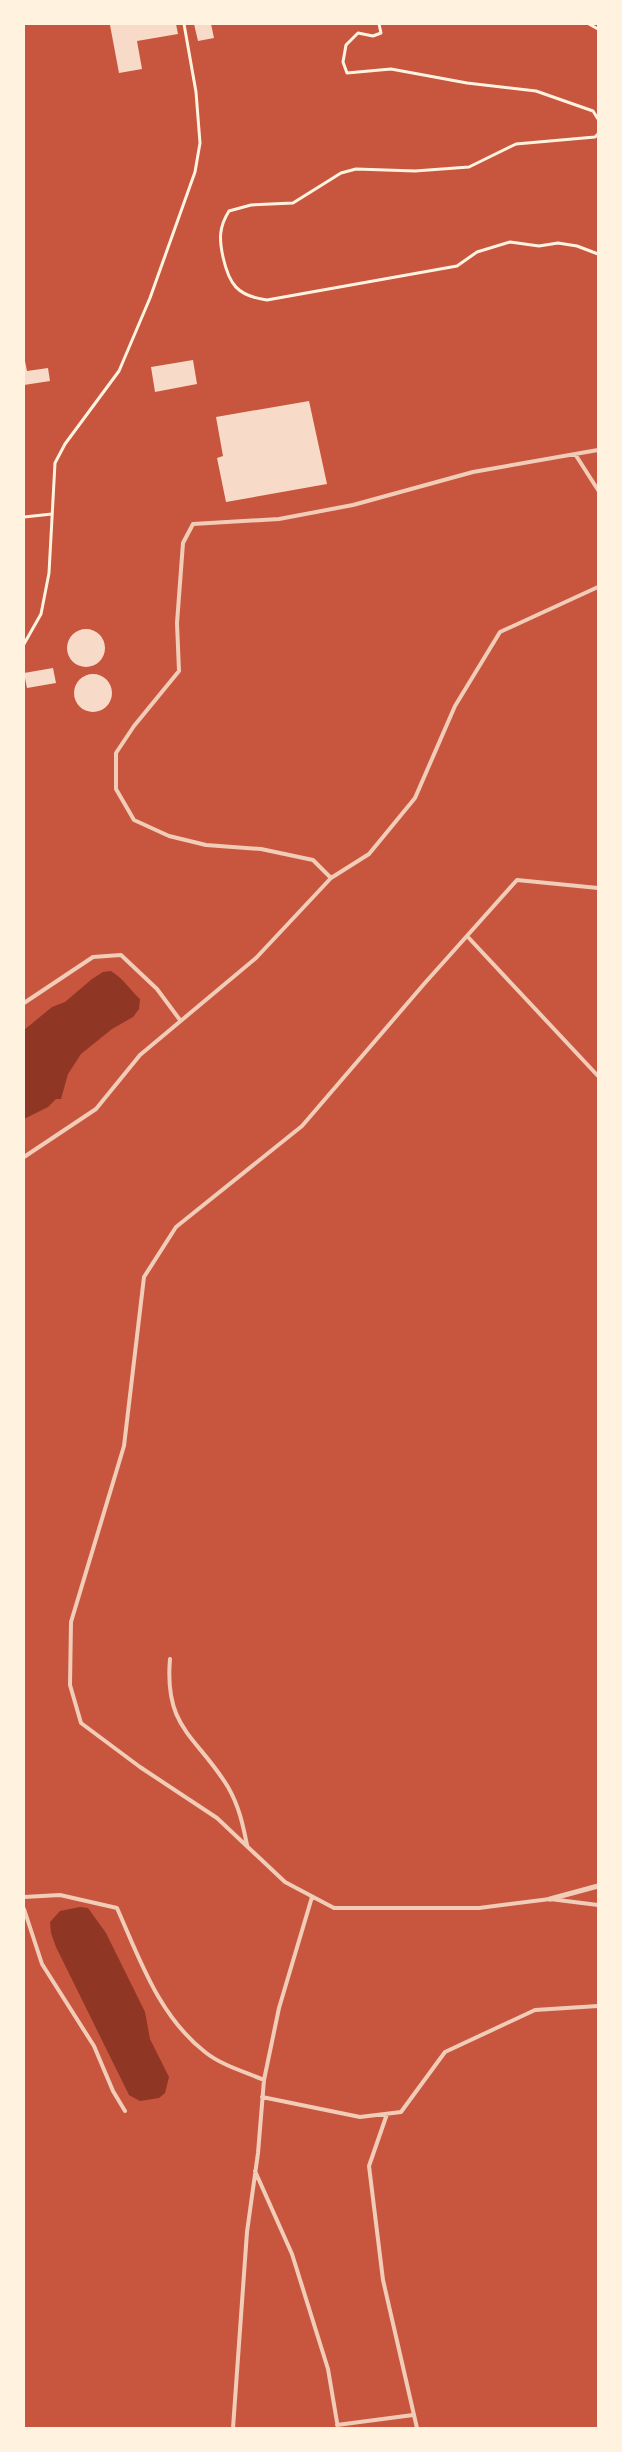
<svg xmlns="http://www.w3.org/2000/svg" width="622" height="2452" font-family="'Titillium Web',sans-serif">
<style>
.water{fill:#8f3625}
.building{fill:#f7dbc8}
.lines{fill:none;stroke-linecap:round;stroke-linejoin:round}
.path{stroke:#fff3e0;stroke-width:3}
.service{stroke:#f1ccb7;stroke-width:4}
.minor{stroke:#f1ccb7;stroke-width:5}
</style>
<rect width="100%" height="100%" fill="#c8553d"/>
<!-- water -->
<path class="water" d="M 111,971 C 124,979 130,990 140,999 L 139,1009 L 133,1017 L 112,1029 L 81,1054 L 68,1074 L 61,1099 L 56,1099 L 48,1107 L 24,1119 L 24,1030 L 52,1007 L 65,1002 L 92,979 L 103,972 Z
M 80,1907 L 88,1908 L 106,1933 L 145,2012 L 150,2039 L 169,2077 L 165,2093 L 159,2098 L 140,2101 L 129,2095 L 56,1947 L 51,1933 L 50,1922 L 60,1911 Z"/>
<!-- building -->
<path class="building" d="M 118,24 L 176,24 L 178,34 L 137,41 L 142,69 L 119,73 L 110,25 Z
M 194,24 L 211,24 L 214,38 L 198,41 Z
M 24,356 L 27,371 L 48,368 L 50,381 L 24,385 Z
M 193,360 L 197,384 L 155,392 L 151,367 Z
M 309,401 L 327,484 L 226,502 L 217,458 L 223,456 L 216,417 Z
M67 648a19 19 0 1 1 38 0a19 19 0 1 1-38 0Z
M 53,668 L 56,683 L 27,688 L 24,673 Z
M74 693a19 19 0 1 1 38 0a19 19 0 1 1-38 0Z"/>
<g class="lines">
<!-- path -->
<path class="path" d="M 379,24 L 381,33 L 373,36 L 358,33 L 346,45 L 343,62 L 347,73 L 391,69 L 467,83 L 536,91 L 593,111 L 598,119
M 589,24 L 598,29
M 598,134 L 595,137 L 516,144 L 469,167 L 415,171 L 356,169 L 341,173 L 293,203 L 251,205 L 229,211 C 219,227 219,239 223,257 C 229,284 237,296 267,300 L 457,266 L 477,252 L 510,242 L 539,246 L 558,243 L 577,246 L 598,254
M 24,517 L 52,514
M 24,644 L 41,614 L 49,573 L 55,463 L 65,444 L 119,371 L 150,298 L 195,172 L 200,143 L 196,92 L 184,24"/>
<!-- service -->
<path class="service" d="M 598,450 L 473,472 L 353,505 L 279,519 L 193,524 L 183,543 L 177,623 L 179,671 L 134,726 L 116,753 L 116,789 L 134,820 L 169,836 L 206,845 L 261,849 L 313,860 L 331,878 L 369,854 L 415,798 L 455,706 L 500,632 L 598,587
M 575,454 L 598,490
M 598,888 L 517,880 L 424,984 L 302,1126 L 176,1227 L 144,1277 L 124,1446 L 71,1622 L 70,1685 L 81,1723 L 140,1767 L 217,1818 L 285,1882 L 334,1908 L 479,1908 L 550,1899 L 598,1905
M 467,936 L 598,1076
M 24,1003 L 93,957 L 121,955 L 157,989 L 180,1020
M 24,1157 L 96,1109 L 140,1055 L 256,958 L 331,878
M 170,1659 C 164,1729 197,1736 228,1787 C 239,1806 243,1825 247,1845
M 24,1897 L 60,1895 L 117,1908 C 140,1960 159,2016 205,2052 C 221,2065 245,2072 264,2080
M 24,1909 L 42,1964 L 94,2046 L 113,2091 L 125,2111
M 262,2097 L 360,2117 L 401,2112 L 445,2052 L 535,2010 L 598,2006
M 387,2114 L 369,2166 L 383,2280 L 417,2428
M 255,2171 L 292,2254 L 328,2369 L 338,2428
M 337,2425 L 413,2415
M 233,2428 L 247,2232 L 258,2153 L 264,2080 L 279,2008 L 312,1897"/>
<!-- minor -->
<path class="minor" d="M 550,1899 L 598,1886"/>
</g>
<!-- border -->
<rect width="622" height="2452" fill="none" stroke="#fff3e0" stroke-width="50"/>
</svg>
